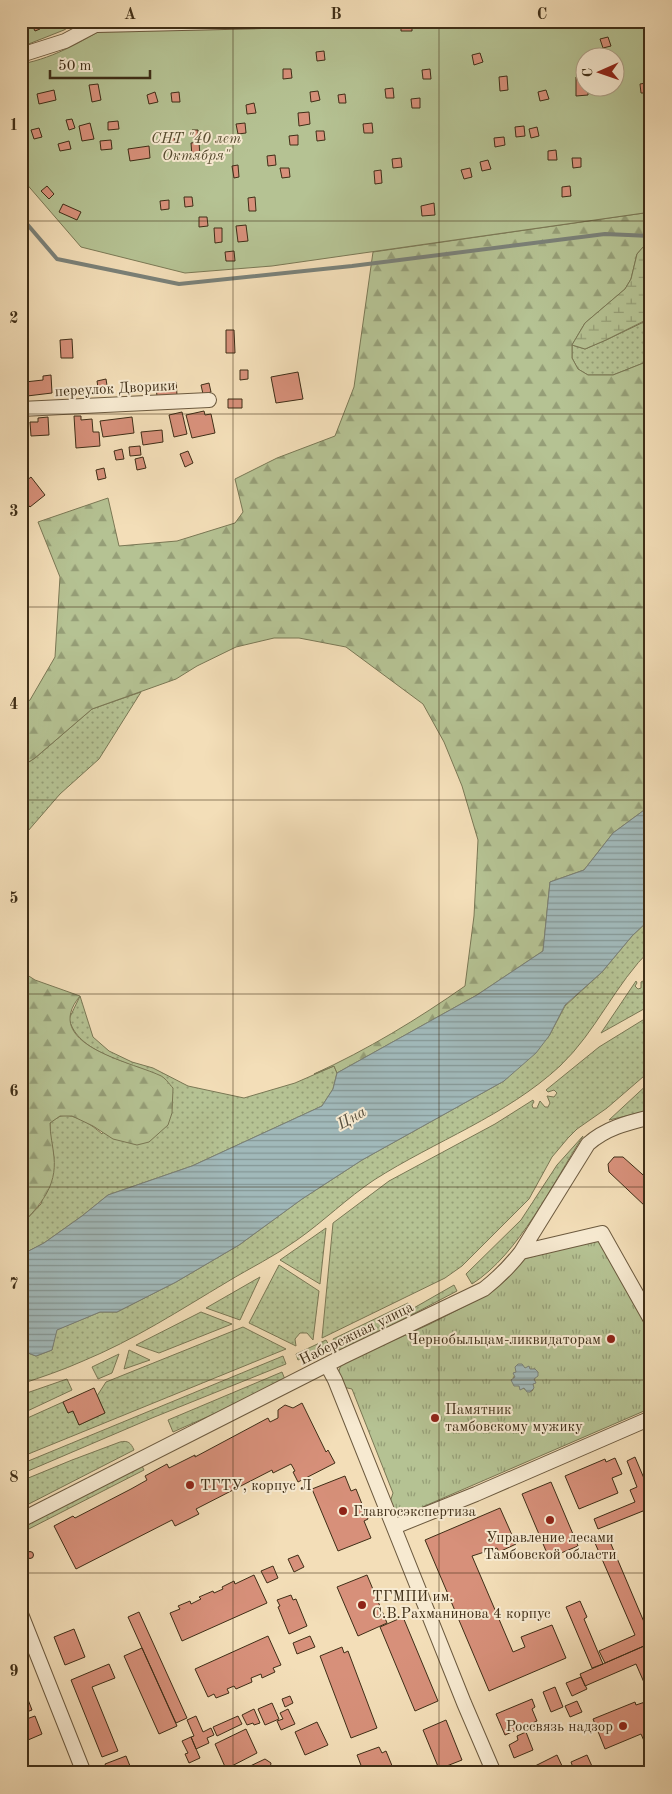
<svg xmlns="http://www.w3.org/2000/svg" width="672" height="1794" font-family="'Old Standard TT',serif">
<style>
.grass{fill:url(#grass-dots);stroke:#7a7855}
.forest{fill:url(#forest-firs);stroke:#7a7855}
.wetland{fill:url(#wetland-marsh);stroke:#7a7855}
.park{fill:url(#park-tufts);stroke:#7a7855;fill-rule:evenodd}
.garden{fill:#b5c293;stroke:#7a7855;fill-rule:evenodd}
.water{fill:url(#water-rules);stroke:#7a8179}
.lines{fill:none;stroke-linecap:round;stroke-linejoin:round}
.stream{stroke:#7a8179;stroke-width:4}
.building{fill:#d7907a;stroke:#3f2e17}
.street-casing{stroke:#6c5a3f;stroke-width:16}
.street{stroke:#f7ead1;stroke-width:14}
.grid{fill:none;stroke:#3f2e17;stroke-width:1;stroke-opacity:0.55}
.poi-dot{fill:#8f2418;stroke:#f7ead1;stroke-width:2}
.labels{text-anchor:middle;stroke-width:4;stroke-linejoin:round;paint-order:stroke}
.park-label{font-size:15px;font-style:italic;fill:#574c30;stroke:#f7ead1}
.street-label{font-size:15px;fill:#3f2e17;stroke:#f7ead1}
.poi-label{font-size:15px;fill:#3f2e17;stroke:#f7ead1;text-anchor:start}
.water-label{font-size:16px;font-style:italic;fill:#585140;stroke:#f7ead1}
.neatline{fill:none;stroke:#3f2e17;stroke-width:2}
.grid-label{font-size:16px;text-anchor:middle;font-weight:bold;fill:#3f2e17}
</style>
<defs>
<pattern id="grass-dots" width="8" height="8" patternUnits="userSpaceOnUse" patternTransform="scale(1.25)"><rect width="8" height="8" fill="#b5c293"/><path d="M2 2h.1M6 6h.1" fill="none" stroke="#959e77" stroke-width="1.8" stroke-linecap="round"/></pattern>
<pattern id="forest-firs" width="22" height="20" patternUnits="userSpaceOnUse" patternTransform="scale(1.25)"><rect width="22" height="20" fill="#b5c293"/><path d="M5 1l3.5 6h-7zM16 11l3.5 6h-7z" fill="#959e77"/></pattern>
<pattern id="wetland-marsh" width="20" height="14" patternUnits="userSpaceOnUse" patternTransform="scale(1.25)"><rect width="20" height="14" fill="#b5c293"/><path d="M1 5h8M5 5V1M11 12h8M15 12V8" fill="none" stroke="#959e77"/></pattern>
<pattern id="park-tufts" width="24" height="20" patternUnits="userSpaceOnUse" patternTransform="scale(1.25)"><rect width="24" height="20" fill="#b5c293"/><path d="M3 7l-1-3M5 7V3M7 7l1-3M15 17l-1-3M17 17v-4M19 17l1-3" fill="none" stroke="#959e77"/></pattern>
<pattern id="water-rules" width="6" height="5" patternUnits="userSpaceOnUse" patternTransform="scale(1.25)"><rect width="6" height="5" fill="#a1b9ba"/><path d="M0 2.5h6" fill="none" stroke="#859796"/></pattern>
</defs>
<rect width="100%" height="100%" fill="#f3deb8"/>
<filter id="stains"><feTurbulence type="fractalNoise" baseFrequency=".004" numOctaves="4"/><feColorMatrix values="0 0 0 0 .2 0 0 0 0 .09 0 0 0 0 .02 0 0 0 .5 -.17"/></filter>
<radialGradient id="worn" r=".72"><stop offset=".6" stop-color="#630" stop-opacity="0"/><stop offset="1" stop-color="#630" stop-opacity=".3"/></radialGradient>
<!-- grass -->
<path class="grass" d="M 651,316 L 651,360 L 613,375 L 588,375 L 578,369 L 572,358 L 572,345 L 585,349 L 606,340 L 648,320 Z
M 141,692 L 99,759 L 60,794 L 21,839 L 21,767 L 35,758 L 92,709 Z
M 651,918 L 651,949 C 615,984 596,1032 560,1066 C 506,1116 435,1141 374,1180 C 347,1198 324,1221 297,1240 C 275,1256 250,1268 227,1282 C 180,1310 134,1340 83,1361 C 63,1370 42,1377 21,1384 L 21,1355 L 28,1353 L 36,1356 L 52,1350 L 56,1330 L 100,1312 L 117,1312 L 176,1282 L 239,1245 L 302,1199 L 362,1160 L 504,1081 L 549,1036 L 565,1006 L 602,972 L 632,936 Z
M 636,981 L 637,983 L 635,986 L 638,989 L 641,988 L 641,982 L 643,981 L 647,984 L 651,985 L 651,1005 L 601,1033 Z
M 80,996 L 93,1037 L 109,1051 L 132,1062 L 153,1068 L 188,1086 L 244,1098 L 295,1083 L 334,1066 L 337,1073 L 333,1089 L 322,1106 L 192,1166 L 108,1195 L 82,1216 L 44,1243 L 21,1255 L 21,1225 L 41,1204 L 54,1158 L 50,1135 L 50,1123 C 53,1121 57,1117 61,1116 C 75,1113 92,1125 102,1134 L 128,1064 C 105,1055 76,1045 69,1019 Z
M 651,1015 L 651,1070 L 607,1108 L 577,1129 L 568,1138 L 552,1157 L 529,1199 L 462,1266 L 445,1278 L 322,1338 L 333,1223 L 389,1181 L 495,1124 L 533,1100 L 534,1102 L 532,1105 L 533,1108 L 537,1108 L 540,1101 L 545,1107 L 548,1107 L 550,1103 L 547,1096 L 554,1097 L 557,1093 L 554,1090 L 548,1092 L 546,1090 L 599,1047 Z
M 651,1081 L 651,1110 L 609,1120 Z
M 583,1136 C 553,1183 519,1254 472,1284 L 466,1274 L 521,1220 L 557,1165 Z
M 326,1228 L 320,1284 L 280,1260 Z
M 279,1265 L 319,1291 L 313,1340 L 307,1333 L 300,1333 L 295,1339 L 296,1346 L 249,1323 Z
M 260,1277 L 240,1320 L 206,1308 Z
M 454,1285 L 457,1291 L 339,1353 L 333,1339 L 408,1303 L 412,1309 Z
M 201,1312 L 232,1324 L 159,1353 L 136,1345 Z
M 243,1327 L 286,1349 L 21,1457 L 21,1425 L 23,1420 L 63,1402 L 68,1413 L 73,1411 L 79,1425 L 105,1413 L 97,1396 L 106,1382 Z
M 326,1340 L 329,1345 L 298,1360 L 296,1354 Z
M 129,1350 L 150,1360 L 124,1369 Z
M 119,1354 L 112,1373 L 98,1379 L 92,1367 Z
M 283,1356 L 286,1364 L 152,1418 L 21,1474 L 21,1464 Z
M 282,1372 L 286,1382 L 173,1432 L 168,1420 Z
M 67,1379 L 72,1390 L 21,1414 L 21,1395 Z
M 120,1442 C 128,1440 131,1443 134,1450 L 21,1508 L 21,1481 L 72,1460 Z
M 141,1464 L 144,1470 L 21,1533 L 21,1525 Z"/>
<!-- forest -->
<path class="forest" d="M 651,212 L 651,238 L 637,254 L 631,279 L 625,289 L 585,323 L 572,345 L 572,358 L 578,369 L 588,375 L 613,375 L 651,360 L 651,805 L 613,833 L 584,870 L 550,882 L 543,951 L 477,995 L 337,1073 L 334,1066 L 314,1074 C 367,1050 418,1019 465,986 L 474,916 L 478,840 L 462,786 L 444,742 L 423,704 L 346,647 L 299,638 L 274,638 L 236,647 L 197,666 L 176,679 L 92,709 L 35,758 L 21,767 L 21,706 L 30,700 L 55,657 L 60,577 L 38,522 L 108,498 L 119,546 L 177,541 L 235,523 L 243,512 L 235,479 L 277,458 L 335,436 L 354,387 L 373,252 Z
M 21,971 L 35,980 L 80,996 C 40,1044 131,1062 159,1075 C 165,1077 169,1084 173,1088 L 172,1113 L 168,1125 L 149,1142 L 137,1145 L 113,1139 L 93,1126 L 72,1116 L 60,1116 L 50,1123 C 50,1135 53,1146 54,1157 C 57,1187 40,1205 21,1225 Z"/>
<!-- wetland -->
<path class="wetland" d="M 651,238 L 651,316 L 648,319 L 606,340 L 585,349 L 572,345 L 585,323 L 625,289 L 631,279 L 637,254 Z"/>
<!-- park -->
<path class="park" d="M 599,1238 L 651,1330 L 651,1408 L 397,1518 L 390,1502 L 393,1493 L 352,1389 L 343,1387 C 339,1378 336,1371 343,1363 L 430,1324 L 489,1294 L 507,1279 L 524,1259 ZM 535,1369 L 538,1372 L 532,1384 L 533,1390 L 530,1392 L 519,1386 L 513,1377 L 515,1377 L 517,1372 Z"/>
<!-- garden -->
<path class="garden" d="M 21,21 L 79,21 L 64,30 L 21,47 Z
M 117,21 L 651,21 L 651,212 L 272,266 L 185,273 L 81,247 L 24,181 L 21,172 L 21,64 C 56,58 87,38 117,21 ZM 584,58 L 614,58 L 614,88 L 584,88 Z"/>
<!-- water -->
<path class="water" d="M 651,805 L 651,918 L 632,936 L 602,972 L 565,1005 L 549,1036 L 536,1053 L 504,1081 L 362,1160 L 302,1199 L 239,1245 L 176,1282 L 117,1312 L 100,1312 L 57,1330 L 52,1350 L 36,1356 L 28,1353 L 21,1355 L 21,1255 L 44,1243 L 82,1216 L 108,1195 L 192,1166 L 322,1106 L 333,1089 L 337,1073 L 477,995 L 543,951 L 550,882 L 584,870 L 613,833 Z
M 518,1364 L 522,1364 L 525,1368 L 529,1366 L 530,1369 L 535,1369 L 538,1372 L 538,1376 L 534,1379 L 536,1383 L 533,1384 L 534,1388 L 530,1392 L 527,1392 L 524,1388 L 520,1390 L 519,1386 L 514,1386 L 511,1380 L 515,1377 L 513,1373 L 516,1372 L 515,1367 Z"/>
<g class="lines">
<!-- stream -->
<path class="stream" d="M 21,217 L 57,259 L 179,284 L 352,266 L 605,234 L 651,236"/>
</g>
<!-- building -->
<path class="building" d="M 36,21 L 40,29 L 35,31 L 31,23 Z
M 401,21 L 412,21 L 412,31 L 401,31 Z
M 608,37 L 611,46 L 603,48 L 600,39 Z
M 324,51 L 325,60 L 317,61 L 316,52 Z
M 480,53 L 483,62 L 474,65 L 472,55 Z
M 283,69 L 291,69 L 292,78 L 283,79 Z
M 430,69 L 431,79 L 423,79 L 422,70 Z
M 507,76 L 508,90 L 500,91 L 499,77 Z
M 576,77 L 584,77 L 584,88 L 588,88 L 588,95 L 576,96 Z
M 646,83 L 647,93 L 641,93 L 640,84 Z
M 98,84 L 101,100 L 92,102 L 89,85 Z
M 393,88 L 394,98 L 386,98 L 385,89 Z
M 54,90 L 56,100 L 39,104 L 37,94 Z
M 546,90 L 549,99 L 540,101 L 538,92 Z
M 318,91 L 320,100 L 311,102 L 310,92 Z
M 155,92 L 158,102 L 149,104 L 147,95 Z
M 179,92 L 180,102 L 172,102 L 171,93 Z
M 345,94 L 346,103 L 339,103 L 338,95 Z
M 420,98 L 420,108 L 412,108 L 411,99 Z
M 254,103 L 256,113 L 247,114 L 246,105 Z
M 309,112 L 310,124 L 299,126 L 298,113 Z
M 72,119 L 75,128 L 69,130 L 66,120 Z
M 118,121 L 119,129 L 108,130 L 108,122 Z
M 90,123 L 94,139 L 82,141 L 79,126 Z
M 245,123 L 246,133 L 238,134 L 236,124 Z
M 372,123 L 373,133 L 364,133 L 363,124 Z
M 524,126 L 525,136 L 516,137 L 515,127 Z
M 537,127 L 539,136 L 531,138 L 529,129 Z
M 39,128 L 42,137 L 34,139 L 31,130 Z
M 192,130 L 198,130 L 198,137 L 193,137 Z
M 316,131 L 324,131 L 325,140 L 317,141 Z
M 174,133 L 175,142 L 167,143 L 166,134 Z
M 298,135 L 298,145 L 290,145 L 289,136 Z
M 504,137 L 505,145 L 495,147 L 494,138 Z
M 111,140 L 112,149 L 101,150 L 100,141 Z
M 69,141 L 71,149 L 60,151 L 58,144 Z
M 199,142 L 200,156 L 192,156 L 191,143 Z
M 149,146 L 150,158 L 130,161 L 128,149 Z
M 556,150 L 557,160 L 548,160 L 548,151 Z
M 275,155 L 276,165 L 268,166 L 267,156 Z
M 401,158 L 402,167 L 393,168 L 392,159 Z
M 572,158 L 581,158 L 581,167 L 573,168 Z
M 488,160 L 491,169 L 482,171 L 480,162 Z
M 238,165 L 239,177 L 234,178 L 232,166 Z
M 280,168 L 289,168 L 290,177 L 282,178 Z
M 470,168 L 472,177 L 464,179 L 461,170 Z
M 381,170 L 382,183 L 375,184 L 374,171 Z
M 47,186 L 54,194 L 49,199 L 41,191 Z
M 570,186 L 571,196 L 562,197 L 562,187 Z
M 184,197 L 192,197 L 193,206 L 185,207 Z
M 255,197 L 256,211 L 249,211 L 248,198 Z
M 169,200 L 169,209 L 161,210 L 160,201 Z
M 434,203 L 435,215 L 422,216 L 421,206 Z
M 63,204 L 81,212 L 77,220 L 59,212 Z
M 199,217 L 207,217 L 208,226 L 199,227 Z
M 246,225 L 248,241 L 238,242 L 236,226 Z
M 214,228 L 222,228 L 222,242 L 215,243 Z
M 234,251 L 235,261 L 226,261 L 225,252 Z
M 226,330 L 234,330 L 235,353 L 226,353 Z
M 72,339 L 73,358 L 61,358 L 60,340 Z
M 240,370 L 248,370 L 248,379 L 240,380 Z
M 298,372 L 303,399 L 276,403 L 271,377 Z
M 51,375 L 52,393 L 27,396 L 25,382 L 43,380 L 43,376 Z
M 106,379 L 108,392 L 99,394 L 97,381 Z
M 176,382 L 177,395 L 157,397 L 156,384 Z
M 209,383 L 211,392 L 203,394 L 201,385 Z
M 228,399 L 242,399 L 242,408 L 228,408 Z
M 204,411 L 205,415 L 211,414 L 215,433 L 192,438 L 186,415 Z
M 182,412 L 187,434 L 174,437 L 169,415 Z
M 74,416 L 81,416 L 81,420 L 92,419 L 93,432 L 99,432 L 100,446 L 76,448 Z
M 48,417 L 49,435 L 31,436 L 30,422 L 38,422 L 38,418 Z
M 132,417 L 134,433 L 103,437 L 100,421 Z
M 162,430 L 163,442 L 143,445 L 141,432 Z
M 140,446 L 141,455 L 130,456 L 129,447 Z
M 122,449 L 124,459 L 116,460 L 114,451 Z
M 188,451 L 193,463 L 185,467 L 180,454 Z
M 143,457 L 146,468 L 137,470 L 135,459 Z
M 104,468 L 106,478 L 98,480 L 96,470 Z
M 31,477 L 45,495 L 30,507 L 21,497 L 21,485 Z
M 21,520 L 27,530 L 21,533 Z
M 614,1157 L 623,1157 L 651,1182 L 651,1202 L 646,1207 L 609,1172 L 608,1164 Z
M 94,1388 L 105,1413 L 79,1425 L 73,1411 L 68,1413 L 63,1402 Z
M 302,1403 L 326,1452 L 328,1450 L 335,1463 L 298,1482 L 293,1472 L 295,1471 L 291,1464 L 273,1473 L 272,1470 L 196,1509 L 199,1514 L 175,1526 L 172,1520 L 76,1569 L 54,1526 L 73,1516 L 75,1518 L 131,1489 L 147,1480 L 145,1476 L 167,1464 L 169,1468 L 195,1455 L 195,1457 L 268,1418 L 270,1422 L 278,1418 L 278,1410 L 285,1405 L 293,1408 Z
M 635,1457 L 651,1495 L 651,1498 L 645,1501 L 648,1509 L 598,1529 L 594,1519 L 635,1502 L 630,1490 L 637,1487 L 627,1461 Z
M 615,1458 L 622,1474 L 612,1478 L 618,1493 L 579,1509 L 565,1476 L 605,1459 L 606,1462 Z
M 345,1476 L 351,1491 L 356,1489 L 368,1519 L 364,1521 L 371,1538 L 338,1551 L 312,1489 Z
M 551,1482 L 578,1546 L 549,1558 L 522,1494 Z
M 500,1508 L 516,1544 L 499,1552 L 497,1548 L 472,1556 L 513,1652 L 525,1647 L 521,1637 L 552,1625 L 566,1658 L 489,1691 L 425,1540 Z
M 608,1537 L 647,1629 L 646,1630 L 651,1643 L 605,1663 L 599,1651 L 635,1635 L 595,1543 Z
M26.5 1555a3.5 3.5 0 1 1 7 0a3.5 3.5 0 1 1-7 0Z
M 298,1555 L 304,1567 L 294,1572 L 288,1559 Z
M 273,1566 L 278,1578 L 267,1583 L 261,1571 Z
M 254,1575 L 267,1603 L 182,1641 L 170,1613 L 180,1609 L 178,1606 L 190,1601 L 191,1604 L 201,1599 L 199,1597 L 213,1591 L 214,1593 L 223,1589 L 222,1587 L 234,1581 L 235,1584 Z
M 367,1575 L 387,1623 L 358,1636 L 337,1587 Z
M 291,1595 L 293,1600 L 296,1599 L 307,1626 L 289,1634 L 278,1607 L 280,1606 L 277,1600 Z
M 580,1601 L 587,1617 L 584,1619 L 603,1664 L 592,1668 L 566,1607 Z
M 139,1612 L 187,1718 L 176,1723 L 128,1617 Z
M 403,1617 L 438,1701 L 415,1711 L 380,1627 Z
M 74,1629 L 85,1657 L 65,1665 L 54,1637 Z
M 268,1636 L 281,1665 L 273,1668 L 275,1672 L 262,1678 L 261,1674 L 251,1678 L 252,1682 L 236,1689 L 234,1686 L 227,1689 L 229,1693 L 216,1698 L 214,1694 L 208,1697 L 195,1669 Z
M 310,1636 L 315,1647 L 297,1654 L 293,1643 Z
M 644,1646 L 651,1663 L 651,1687 L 650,1686 L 646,1687 L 636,1664 L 585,1686 L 580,1674 Z
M 342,1647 L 344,1653 L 348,1651 L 377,1728 L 351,1738 L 320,1656 Z
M 142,1648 L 177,1726 L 159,1734 L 124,1656 Z
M 109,1664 L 115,1678 L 92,1687 L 118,1751 L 102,1757 L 71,1680 Z
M 581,1677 L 587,1689 L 572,1696 L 566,1683 Z
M 555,1687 L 563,1707 L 551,1712 L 543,1692 Z
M 290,1696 L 293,1703 L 285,1707 L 282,1699 Z
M 27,1697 L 32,1710 L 21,1714 L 21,1699 Z
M 532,1699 L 535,1707 L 532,1709 L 537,1721 L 505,1735 L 496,1714 Z
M 577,1701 L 582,1712 L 570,1717 L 565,1706 Z
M 635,1702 L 636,1705 L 645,1702 L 648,1708 L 651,1707 L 651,1757 L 641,1734 L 605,1749 L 593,1719 Z
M 272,1703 L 279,1719 L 265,1725 L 258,1709 Z
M 254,1709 L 260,1723 L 254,1725 L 253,1723 L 247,1725 L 242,1715 Z
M 288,1709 L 295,1724 L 281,1730 L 277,1721 L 283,1719 L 280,1713 Z
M 35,1716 L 42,1734 L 21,1743 L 21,1721 Z
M 196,1716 L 203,1732 L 211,1728 L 214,1735 L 207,1738 L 209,1743 L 196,1749 L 191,1737 L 194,1736 L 187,1720 Z
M 238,1716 L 242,1724 L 217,1736 L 213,1727 Z
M 446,1720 L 462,1760 L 439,1769 L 423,1730 Z
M 317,1722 L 328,1745 L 305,1755 L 295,1732 Z
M 246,1729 L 257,1753 L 226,1769 L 215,1744 Z
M 526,1732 L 533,1750 L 514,1758 L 509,1745 L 518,1740 L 517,1736 Z
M 191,1737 L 200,1758 L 189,1763 L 185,1754 L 188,1753 L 182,1741 Z
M 379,1747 L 382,1753 L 386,1751 L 395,1773 L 364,1773 L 357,1755 Z
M 557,1755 L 563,1768 L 552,1773 L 521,1773 L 520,1771 L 526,1768 L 527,1770 Z
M 587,1755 L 595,1773 L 575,1773 L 571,1762 Z
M 126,1756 L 130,1766 L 124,1769 L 125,1773 L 108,1773 L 105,1764 Z
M 265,1759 L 271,1763 L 270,1769 L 272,1773 L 248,1773 L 246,1768 Z"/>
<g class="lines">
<!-- street casing -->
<g class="street-casing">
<path id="street" d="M 97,25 L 262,21
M 21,55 L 65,41 L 103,21
M 21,409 L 209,400
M 521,1252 L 602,1233 L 651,1320
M 327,1365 L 335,1380 L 464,1703 L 494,1773
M 21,1520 L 342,1357 L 484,1289 C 498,1278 510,1266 521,1252 L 588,1144 C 606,1128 627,1123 651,1117
M 394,1527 L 476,1494 L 651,1418
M 21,1614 L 84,1773"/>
</g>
<!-- street -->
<use href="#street" class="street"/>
</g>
<!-- grid -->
<path class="grid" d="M 233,21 L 233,1773M 439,21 L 439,1773M 21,221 L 651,221M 21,414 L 651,414M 21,607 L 651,607M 21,800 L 651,800M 21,994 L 651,994M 21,1187 L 651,1187M 21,1380 L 651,1380M 21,1573 L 651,1573"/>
<!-- markers -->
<g class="poi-dot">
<circle cx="611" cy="1339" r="5"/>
<circle cx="435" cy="1418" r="5"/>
<circle cx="190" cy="1485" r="5"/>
<circle cx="343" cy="1511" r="5"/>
<circle cx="550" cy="1520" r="5"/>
<circle cx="362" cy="1605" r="5"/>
<circle cx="623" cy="1726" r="5"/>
</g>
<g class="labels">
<!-- park labels -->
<g class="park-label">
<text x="196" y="143">СНТ "40 лет<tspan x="196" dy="17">Октября"</tspan></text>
</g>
<!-- street labels -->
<g class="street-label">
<text transform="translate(115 388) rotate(-3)" y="5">переулок Дворики</text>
<text transform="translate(356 1333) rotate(-26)" y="5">Набережная улица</text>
</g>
<!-- poi labels -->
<g class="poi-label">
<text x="601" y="1344" text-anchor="end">Чернобыльцам-ликвидаторам</text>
<text x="445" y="1414">Памятник<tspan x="445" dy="17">тамбовскому мужику</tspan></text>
<text x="200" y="1490">ТГТУ, корпус Л</text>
<text x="353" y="1516">Главгосэкспертиза</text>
<text x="550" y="1542" text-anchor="middle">Управление лесами<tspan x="550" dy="17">Тамбовской области</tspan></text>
<text x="372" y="1601">ТГМПИ им.<tspan x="372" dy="17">С.В.Рахманинова 4 корпус</tspan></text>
<text x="613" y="1731" text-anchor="end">Россвязь надзор</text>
</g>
<!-- water labels -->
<g class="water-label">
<text transform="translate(351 1117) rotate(-30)" y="6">Цна</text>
</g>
</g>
<!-- margin -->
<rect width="672" height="1794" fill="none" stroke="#f3deb8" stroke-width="55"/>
<!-- north arrow -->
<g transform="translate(600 72) rotate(268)"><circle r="24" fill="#f7ead1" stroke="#ad9f87"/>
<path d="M0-4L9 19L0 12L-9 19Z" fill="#8f2418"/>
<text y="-8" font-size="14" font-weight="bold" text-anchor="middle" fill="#3f2e17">С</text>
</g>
<!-- scale -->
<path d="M50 70v8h100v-8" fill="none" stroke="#3f2e17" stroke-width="2.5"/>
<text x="58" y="70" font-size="15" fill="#3f2e17" stroke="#f7ead1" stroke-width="4" paint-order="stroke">50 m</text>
<rect x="28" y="28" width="616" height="1738" class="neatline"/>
<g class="grid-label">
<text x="130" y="19">A</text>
<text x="336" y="19">B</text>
<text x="542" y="19">C</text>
<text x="14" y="130">1</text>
<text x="14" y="323">2</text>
<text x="14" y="516">3</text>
<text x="14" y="709">4</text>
<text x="14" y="903">5</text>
<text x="14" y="1096">6</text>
<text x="14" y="1289">7</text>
<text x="14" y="1482">8</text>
<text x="14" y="1676">9</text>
</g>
<rect width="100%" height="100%" filter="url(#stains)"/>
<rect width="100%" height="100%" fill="url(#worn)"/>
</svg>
